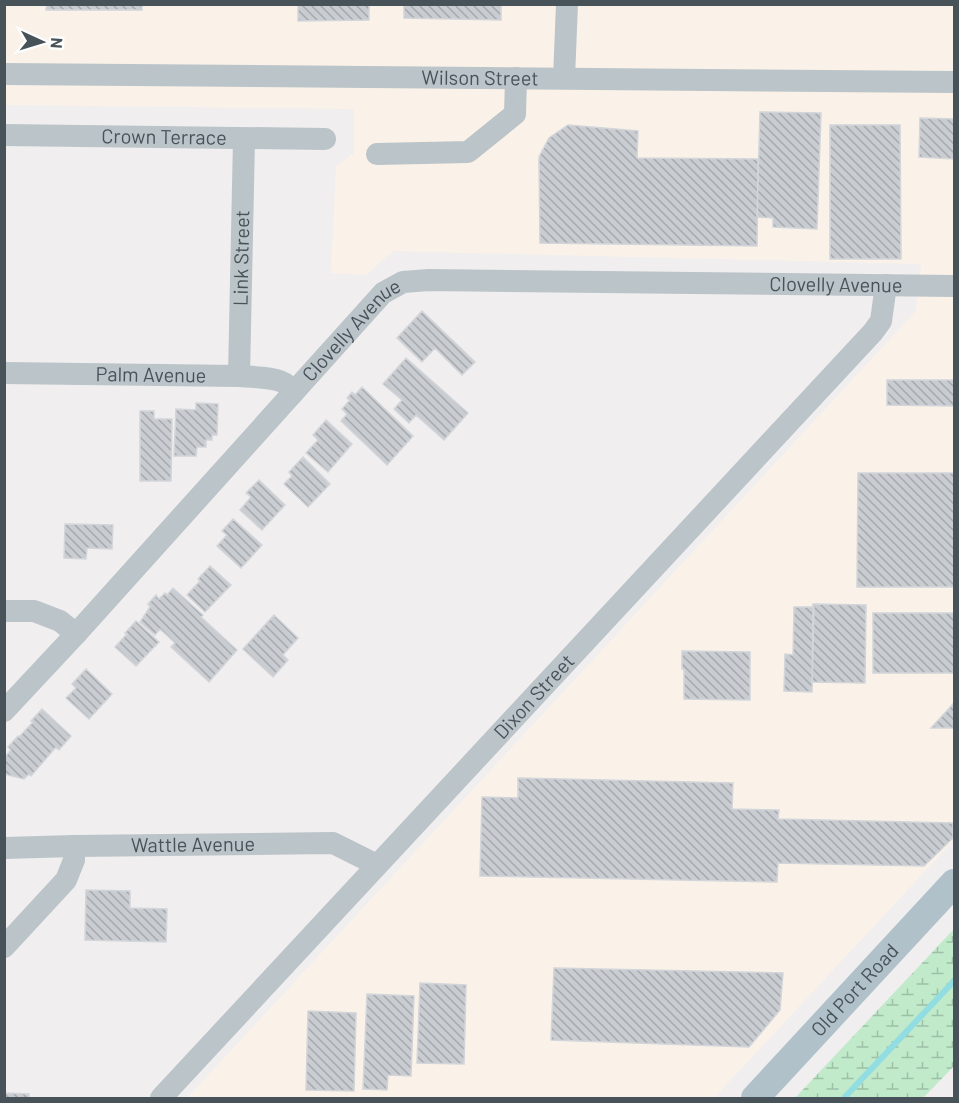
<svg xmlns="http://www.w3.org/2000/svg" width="959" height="1103" font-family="Barlow,sans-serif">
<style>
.commercial{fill:#faf2e8}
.wetland{fill:url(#wetland-marsh)}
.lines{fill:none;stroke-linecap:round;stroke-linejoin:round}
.stream{stroke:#91dde2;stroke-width:6}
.building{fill:url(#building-back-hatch);stroke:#d2d5d9;stroke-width:1.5}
.minor{stroke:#bbc4c9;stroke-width:22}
.major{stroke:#b0c1ca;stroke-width:28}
.labels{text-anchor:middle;stroke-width:5;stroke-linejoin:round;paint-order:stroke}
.street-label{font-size:20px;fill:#485359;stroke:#fff}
</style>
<defs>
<pattern id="wetland-marsh" width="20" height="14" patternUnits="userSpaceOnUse" patternTransform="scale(1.5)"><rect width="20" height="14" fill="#c0eaca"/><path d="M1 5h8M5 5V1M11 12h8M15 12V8" fill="none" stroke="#9ec0a7"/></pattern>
<pattern id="building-back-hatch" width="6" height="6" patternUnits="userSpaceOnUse" patternTransform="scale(1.5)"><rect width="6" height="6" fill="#c9ccd0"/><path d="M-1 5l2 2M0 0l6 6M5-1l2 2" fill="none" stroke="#a5a8ac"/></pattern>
</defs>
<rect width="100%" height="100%" fill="#f0eeee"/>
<!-- commercial -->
<path class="commercial" d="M 5,5 L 954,5 L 954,840 L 714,1098 L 187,1098 L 916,311 L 921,264 L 393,251 L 366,275 L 331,273 L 336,166 L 354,153 L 354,109 L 5,105 Z"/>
<!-- wetland -->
<path class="wetland" d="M 954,929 L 954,1066 L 923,1098 L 795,1098 Z"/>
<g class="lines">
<!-- stream -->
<path class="stream" d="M 844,1098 L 954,981"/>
</g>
<!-- building -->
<path class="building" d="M 47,4 L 142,4 L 142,10 L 46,10 Z
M 298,4 L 369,4 L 369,20 L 298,21 Z
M 404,4 L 501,4 L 501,20 L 404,18 Z
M 760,112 L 821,113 L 817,229 L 773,227 L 773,218 L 757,217 Z
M 920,118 L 954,119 L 954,159 L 919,157 Z
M 568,125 L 638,131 L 637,158 L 758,159 L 757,246 L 540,243 L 539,157 L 549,138 Z
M 830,125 L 900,125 L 901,259 L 830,259 Z
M 422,311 L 475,362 L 462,375 L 435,348 L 422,362 L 397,338 Z
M 406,358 L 468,413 L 444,440 L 416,415 L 409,423 L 394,409 L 402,400 L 383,384 Z
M 887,380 L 954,380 L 954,406 L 887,405 Z
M 362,387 L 413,436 L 387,465 L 341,421 L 347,414 L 342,409 L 350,400 L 347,398 L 352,392 L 355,395 Z
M 196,403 L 218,404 L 217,435 L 212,435 L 212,440 L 206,440 L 206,447 L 197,447 L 196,456 L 174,456 L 176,409 L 196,410 Z
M 140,411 L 154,411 L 154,419 L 172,419 L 171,481 L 140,481 Z
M 326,420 L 352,444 L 328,472 L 306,453 L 318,440 L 313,435 Z
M 303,457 L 330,484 L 308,507 L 284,484 L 292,476 L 289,472 Z
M 858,473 L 954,473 L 954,587 L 857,587 Z
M 259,480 L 285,505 L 262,530 L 240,510 L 251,497 L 246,493 Z
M 233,519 L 262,545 L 241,568 L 217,546 L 227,535 L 222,531 Z
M 65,524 L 113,525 L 112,549 L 87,548 L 86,559 L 64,558 Z
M 210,566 L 231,585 L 205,612 L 187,595 L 200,581 L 198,579 Z
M 173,588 L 203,615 L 201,617 L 237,650 L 209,682 L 171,647 L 175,643 L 160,629 L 155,635 L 140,622 L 150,607 L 148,604 L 156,595 L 159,599 L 165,593 L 167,595 Z
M 813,604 L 866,605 L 865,683 L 812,682 Z
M 794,607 L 814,607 L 812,692 L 784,691 L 785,654 L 793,655 Z
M 873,613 L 954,613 L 954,673 L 873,673 Z
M 274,615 L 298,638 L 283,655 L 288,660 L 273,677 L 243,649 Z
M 136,621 L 159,642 L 136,666 L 115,647 L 127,634 L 125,633 Z
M 682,651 L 750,652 L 750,700 L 684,699 L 684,669 L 682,669 Z
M 86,669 L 112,694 L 89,719 L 66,698 L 76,688 L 72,684 Z
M 954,703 L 954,728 L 931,728 Z
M 42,709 L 71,736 L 59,750 L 56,747 L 31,776 L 29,774 L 24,779 L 4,774 L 4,758 L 11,750 L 8,747 L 18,736 L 19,737 L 33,722 L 31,721 Z
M 518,778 L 733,783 L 732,809 L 779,810 L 778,819 L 953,823 L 953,838 L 924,866 L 778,863 L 777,882 L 480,876 L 482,797 L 518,798 Z
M 86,890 L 130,891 L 130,908 L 167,909 L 166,942 L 85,940 Z
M 554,968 L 783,973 L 780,1010 L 749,1047 L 551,1040 Z
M 420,983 L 466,985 L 464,1064 L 417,1063 Z
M 367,994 L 414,996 L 411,1076 L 388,1075 L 387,1090 L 363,1089 Z
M 308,1011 L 356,1013 L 354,1091 L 306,1090 Z
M 4,1093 L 29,1094 L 29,1098 L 4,1098 Z"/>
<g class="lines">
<!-- minor -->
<g class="minor">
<path id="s1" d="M 4,74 L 954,82"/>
<path d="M 564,78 L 567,4"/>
<path id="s2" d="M 4,135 L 325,139"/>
<path d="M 377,154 L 468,152 L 515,114 L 516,78"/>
<path id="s3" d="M 4,373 L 239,376 C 251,377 279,377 287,385 C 289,388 290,391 292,394"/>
<path id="s4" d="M 239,376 L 244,139"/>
<path d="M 4,611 L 34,611 L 60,621 L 76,634"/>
<path id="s5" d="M 4,711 L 76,634 L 383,293 L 403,282 L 429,280 L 954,286"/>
<path id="s6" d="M 4,848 L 74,846 L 333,843 L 377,865"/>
<path d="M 4,947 L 66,880 L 74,860 L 74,846"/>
<path id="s7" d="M 161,1098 L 873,332 L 881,321 L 886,285"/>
</g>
<!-- major -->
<path class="major" id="s8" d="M 755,1098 L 954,883"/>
</g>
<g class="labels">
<!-- street labels -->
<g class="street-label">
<text dy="7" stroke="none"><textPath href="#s1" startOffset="476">Wilson Street</textPath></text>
<text dy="7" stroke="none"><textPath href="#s2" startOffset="160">Crown Terrace</textPath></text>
<text dy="7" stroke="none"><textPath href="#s4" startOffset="118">Link Street</textPath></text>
<text dy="7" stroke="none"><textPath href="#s5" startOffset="1020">Clovelly Avenue</textPath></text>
<text dy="7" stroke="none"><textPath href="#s5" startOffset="516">Clovelly Avenue</textPath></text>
<text dy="7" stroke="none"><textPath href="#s3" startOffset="147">Palm Avenue</textPath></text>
<text dy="7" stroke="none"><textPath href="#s7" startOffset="548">Dixon Street</textPath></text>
<text dy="7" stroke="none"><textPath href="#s6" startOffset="189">Wattle Avenue</textPath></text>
<text dy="7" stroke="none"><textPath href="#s8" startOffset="147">Old Port Road</textPath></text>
</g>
</g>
<!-- border -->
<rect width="959" height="1103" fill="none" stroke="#485359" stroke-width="12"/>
<!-- north arrow -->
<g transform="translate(42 42) rotate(94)" stroke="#ffffff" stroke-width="4.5" paint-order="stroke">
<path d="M0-4.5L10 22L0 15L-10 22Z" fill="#485359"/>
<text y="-9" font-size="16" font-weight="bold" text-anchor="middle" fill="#485359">N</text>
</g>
</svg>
